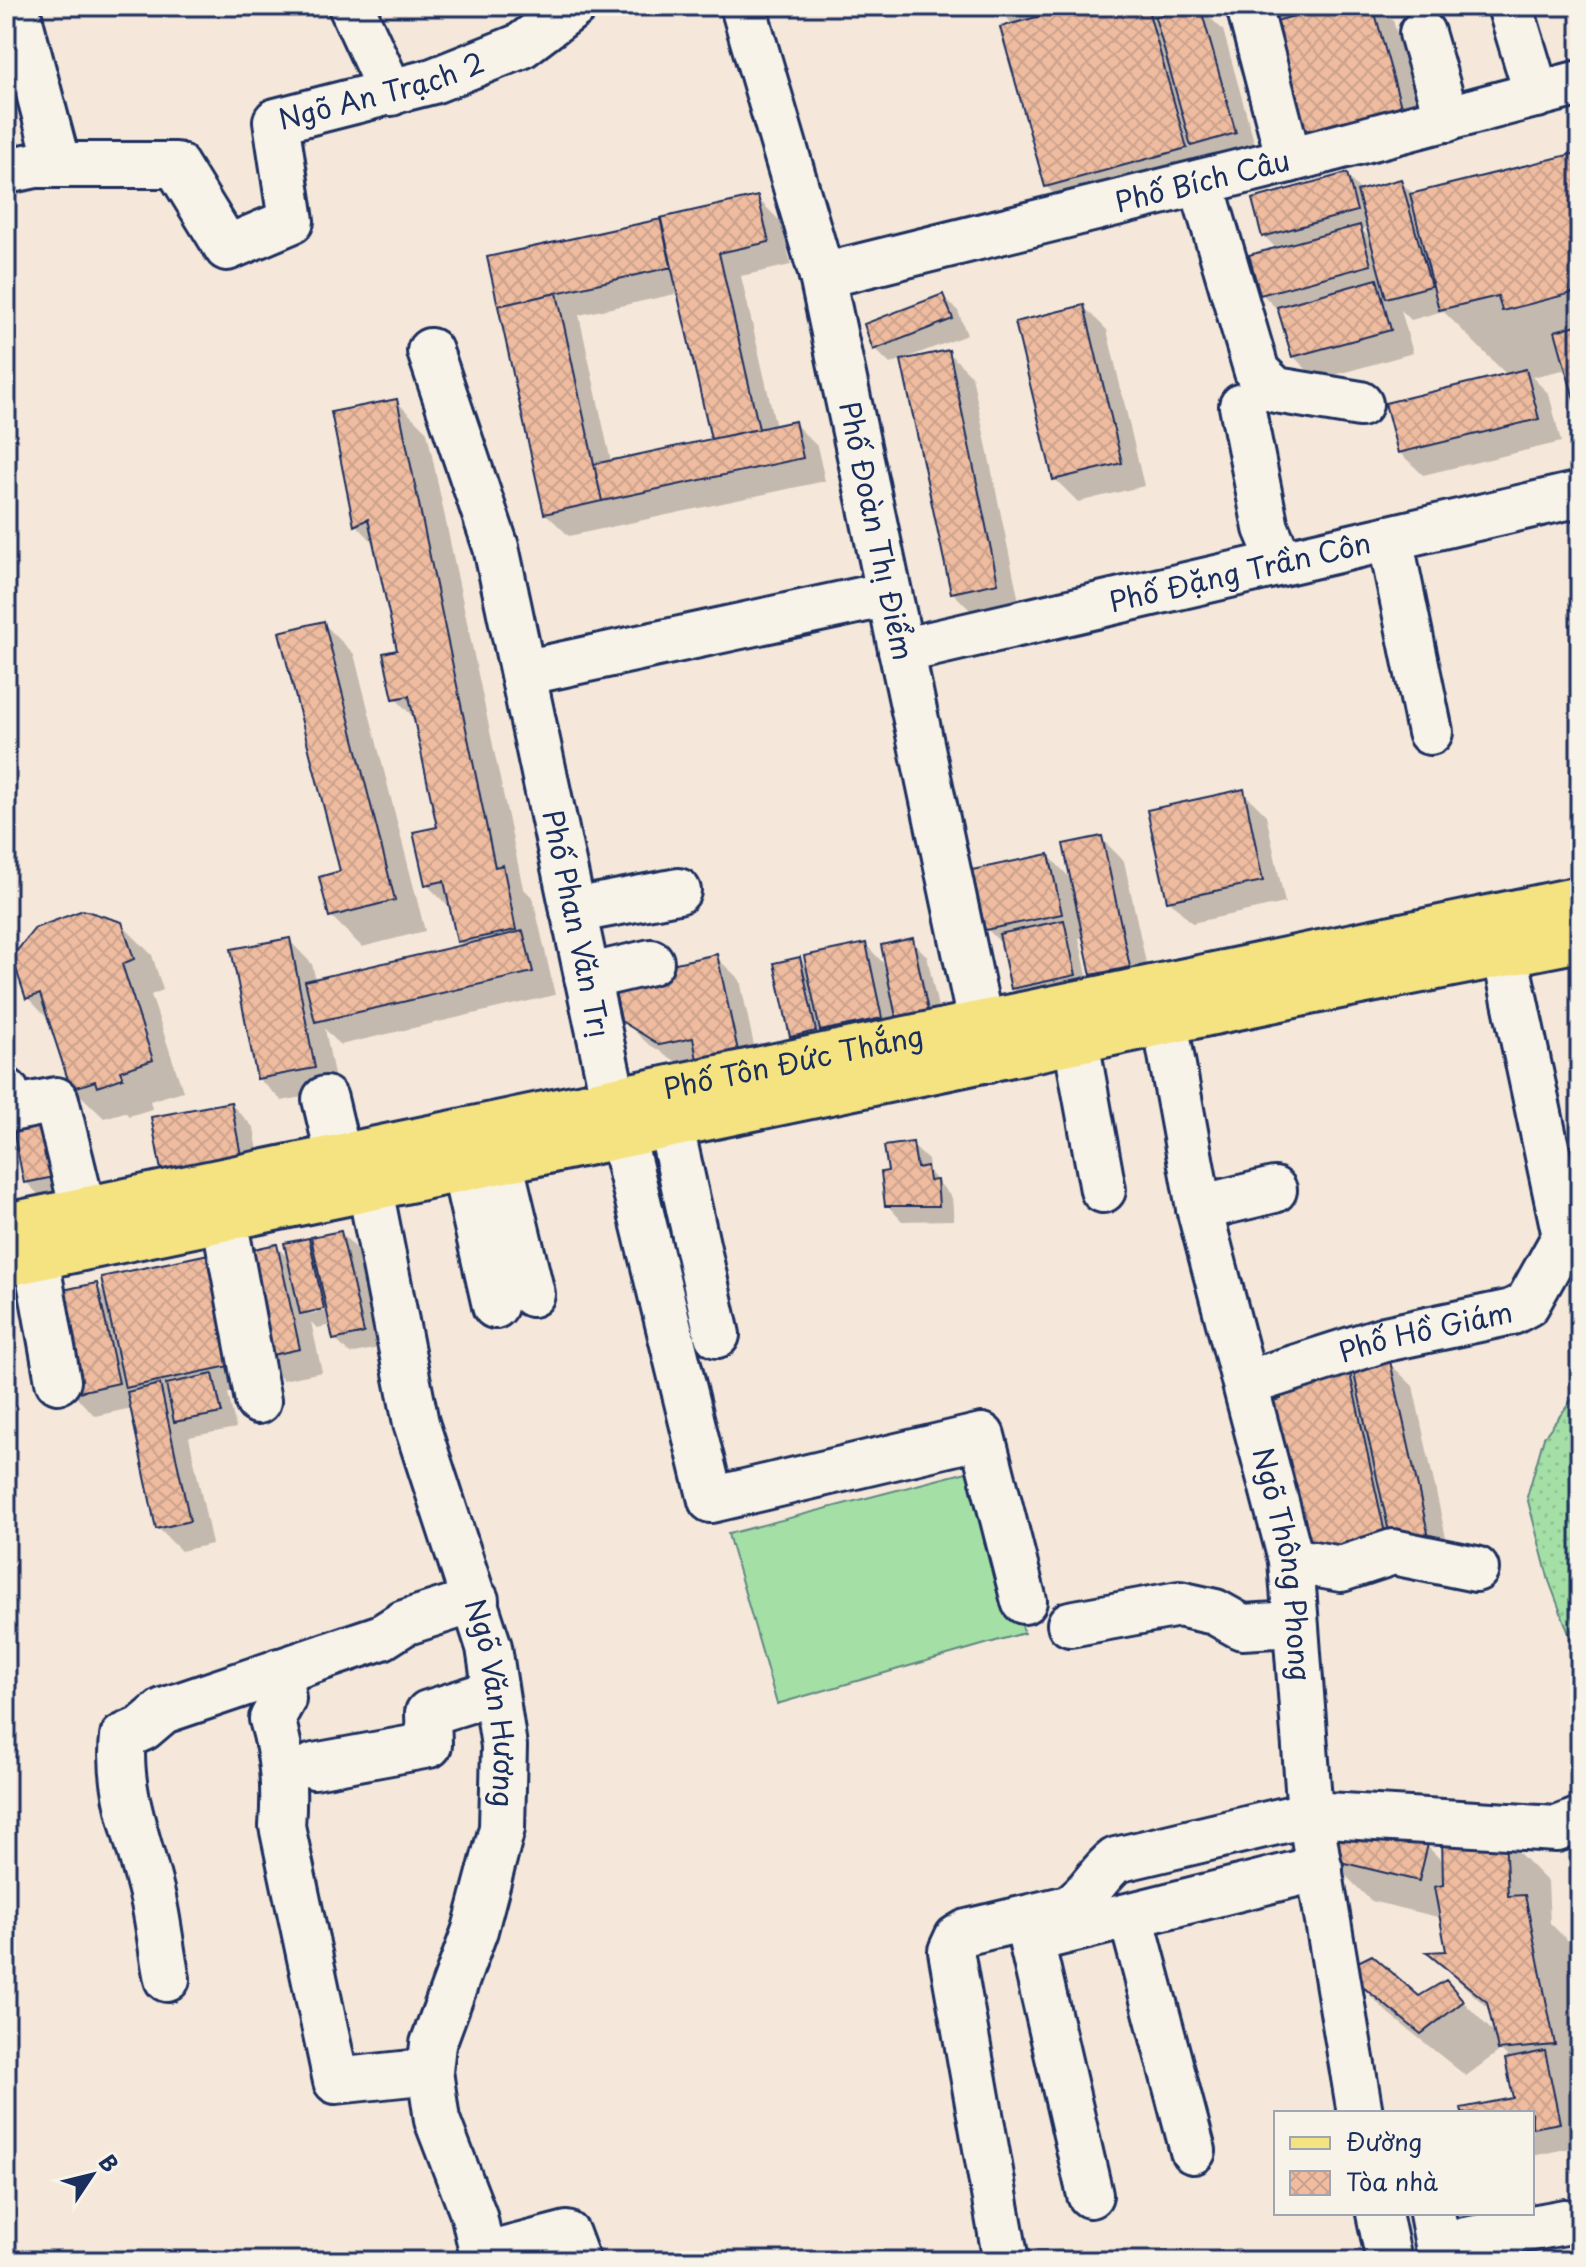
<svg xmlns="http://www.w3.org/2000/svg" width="1586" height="2267" font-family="'Playpen Sans',sans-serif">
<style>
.grass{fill:url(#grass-dots);stroke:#608882;stroke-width:2}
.pitch{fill:#a4e0a6;stroke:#608882;stroke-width:2}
.shadow{fill:#0003;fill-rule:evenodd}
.building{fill:url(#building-cross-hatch);stroke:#1b2f5e;stroke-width:2}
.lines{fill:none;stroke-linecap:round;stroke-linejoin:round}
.minor-casing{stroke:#1b2f5e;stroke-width:50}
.major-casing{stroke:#1b2f5e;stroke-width:50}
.minor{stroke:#f7f3e8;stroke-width:44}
.major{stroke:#f5e382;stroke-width:44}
.labels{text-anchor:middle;stroke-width:6;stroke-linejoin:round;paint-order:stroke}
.street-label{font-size:28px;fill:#1b2f5e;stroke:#f7f3e8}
</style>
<defs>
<pattern id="grass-dots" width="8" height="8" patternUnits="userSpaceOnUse" patternTransform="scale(2)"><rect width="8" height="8" fill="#a4e0a6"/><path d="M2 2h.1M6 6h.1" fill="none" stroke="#8dc091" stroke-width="1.8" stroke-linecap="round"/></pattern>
<pattern id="building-cross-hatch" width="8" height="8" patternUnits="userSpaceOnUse" patternTransform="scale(2)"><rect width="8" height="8" fill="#efbca0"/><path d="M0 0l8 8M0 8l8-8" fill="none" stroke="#cca28c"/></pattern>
</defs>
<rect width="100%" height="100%" fill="#f5e8da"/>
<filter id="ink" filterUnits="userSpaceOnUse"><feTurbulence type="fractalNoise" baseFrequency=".0125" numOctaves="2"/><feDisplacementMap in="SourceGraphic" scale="16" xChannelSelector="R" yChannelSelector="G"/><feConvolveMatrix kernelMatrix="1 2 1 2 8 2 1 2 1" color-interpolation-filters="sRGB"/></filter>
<g filter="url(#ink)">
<!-- grass -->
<path class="grass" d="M 1580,1389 L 1580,1663 L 1549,1581 L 1527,1497 L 1544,1437 Z"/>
<!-- pitch -->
<path class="pitch" d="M 982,1468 L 1024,1633 L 777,1704 L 728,1534 Z"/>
<!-- shadow -->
<path class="shadow" d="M 999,6 L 1158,6 L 1168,16 L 1199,7 L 1223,30 L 1258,156 L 1077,217 L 1046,186 L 1013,26 Z
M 1272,6 L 1378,6 L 1393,20 L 1424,133 L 1280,22 Z
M 1580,154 L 1580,414 L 1570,376 L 1563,370 L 1532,377 L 1549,394 L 1561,442 L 1423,475 L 1399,452 L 1507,375 L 1443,311 L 1411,320 L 1401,310 L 1413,353 L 1317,380 L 1293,356 L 1281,313 L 1262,294 L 1277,249 L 1264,236 L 1346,175 L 1362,192 L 1400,181 L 1414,195 ZM 1369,227 L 1372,240 L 1361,229 Z
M 758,199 L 781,222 L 791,265 L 741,276 L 776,427 L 794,423 L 817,446 L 825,481 L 569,536 L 545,513 L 489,258 ZM 680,293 L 713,441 L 611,462 L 579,315 Z
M 942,296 L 958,311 L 967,335 L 890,364 L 875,349 Z
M 1084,307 L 1107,330 L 1144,486 L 1078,502 L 1055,479 Z
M 949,353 L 972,376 L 1020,606 L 976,616 L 952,592 Z
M 396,401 L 427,432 L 523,888 L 533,898 L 555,995 L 340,1045 L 325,1029 L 337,1090 L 282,1101 L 258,1078 L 289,940 L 312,964 L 316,981 L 464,947 L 459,941 L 452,910 L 426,884 L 439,828 L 416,720 L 395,698 L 399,652 L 376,545 L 356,525 Z
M 324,624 L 354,654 L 425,931 L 362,947 L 331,916 L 343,873 Z
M 1243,792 L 1266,815 L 1285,903 L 1192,923 L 1169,900 Z
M 1101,838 L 1124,861 L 1152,990 L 1116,997 L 1093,974 L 1085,937 L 1079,938 L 1090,990 L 1028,1003 L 1013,988 L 1004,946 L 987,929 L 1049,856 L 1073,881 Z
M 120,923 L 152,955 L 163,990 L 151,995 L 183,1091 L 150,1101 L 152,1109 L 129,1116 L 125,1112 L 104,1118 L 73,1088 L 51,1022 L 28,998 Z
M 912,941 L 927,956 L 942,1026 L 807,1052 L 792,1036 L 800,959 L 809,969 L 866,945 L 887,967 Z
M 716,957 L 740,980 L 760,1074 L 685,1067 L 647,1043 L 623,1020 Z
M 231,1104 L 254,1128 L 264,1184 L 187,1198 Z
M 12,1117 L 78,1190 L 41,1197 L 26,1182 Z
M 912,1145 L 928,1160 L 929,1171 L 952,1198 L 954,1220 L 902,1221 L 887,1205 L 890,1173 Z
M 341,1233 L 356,1248 L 378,1348 L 350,1354 L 335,1339 L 332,1325 L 317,1328 L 311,1322 L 322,1372 L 283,1380 L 258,1356 L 265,1386 L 228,1393 L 236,1428 L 189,1437 L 212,1544 L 181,1551 L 158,1528 L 132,1408 L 95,1416 L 72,1393 L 96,1285 L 108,1297 L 276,1246 L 290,1260 L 309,1240 L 315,1247 ZM 334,1305 L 335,1309 L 310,1314 L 310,1310 Z
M 1389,1363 L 1413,1386 L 1450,1556 L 1416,1572 L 1348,1587 L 1302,1541 L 1348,1371 L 1358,1381 Z
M 1504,1838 L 1548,1882 L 1550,1923 L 1568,1941 L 1580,1999 L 1580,2090 L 1570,2091 L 1580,2146 L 1532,2156 L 1532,2113 L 1464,2113 L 1515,2099 L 1511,2060 L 1501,2050 L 1466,2076 L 1389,2014 L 1345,1971 L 1419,1998 L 1445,1983 L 1496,2035 L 1491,2011 L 1430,1954 L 1448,1953 L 1442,1918 L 1371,1901 L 1327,1857 L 1427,1846 L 1445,1864 Z"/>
<!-- building -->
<path class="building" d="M 1077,6 L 1147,6 L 1187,148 L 1045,187 L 1000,27 Z
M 1200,6 L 1236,133 L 1191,146 L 1155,17 Z
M 1270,6 L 1315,6 L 1273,17 Z
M 1329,6 L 1373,6 L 1402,110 L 1301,137 L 1269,23 Z
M 1580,152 L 1580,291 L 1502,311 L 1498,296 L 1439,310 L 1410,194 Z
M 1347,173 L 1357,211 L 1262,237 L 1252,199 Z
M 1401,179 L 1431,286 L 1386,298 L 1357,191 Z
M 758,196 L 769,242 L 719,253 L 759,429 L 711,439 L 660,218 Z
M 661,219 L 672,267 L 498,306 L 487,257 Z
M 1360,225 L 1371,265 L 1260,295 L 1249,255 Z
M 1377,279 L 1391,330 L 1292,357 L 1277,307 Z
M 557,293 L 602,501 L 544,514 L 498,306 Z
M 943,294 L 953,319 L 873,350 L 864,324 Z
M 1084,305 L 1122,463 L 1053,480 L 1015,322 Z
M 1580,324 L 1580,421 L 1555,331 Z
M 949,350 L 998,583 L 951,593 L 901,360 Z
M 1526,369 L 1539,419 L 1398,453 L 1385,403 Z
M 397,399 L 495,867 L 503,865 L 516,930 L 457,942 L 444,881 L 425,885 L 413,832 L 437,827 L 409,696 L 393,699 L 383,653 L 397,650 L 368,519 L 354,526 L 331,412 Z
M 795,421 L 803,458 L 602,501 L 594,464 Z
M 324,621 L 395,900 L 329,917 L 319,877 L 340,871 L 279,632 Z
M 1244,789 L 1263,881 L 1167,901 L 1147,810 Z
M 1102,836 L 1130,967 L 1091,975 L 1063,844 Z
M 1049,854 L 1062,914 L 985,930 L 972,870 Z
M 83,910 L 122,922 L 134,959 L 122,964 L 153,1060 L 120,1071 L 123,1078 L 97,1087 L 95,1081 L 71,1089 L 40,994 L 26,999 L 12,957 L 35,928 Z
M 1064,920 L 1076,975 L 1011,989 L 999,934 Z
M 523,931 L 533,972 L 315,1022 L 305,981 Z
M 290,938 L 315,1068 L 257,1079 L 231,949 Z
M 913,938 L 928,1011 L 896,1017 L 881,945 Z
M 866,943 L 882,1018 L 820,1031 L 804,956 Z
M 717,954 L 738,1051 L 697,1060 L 693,1038 L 660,1045 L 621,1021 L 612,977 Z
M 800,957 L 816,1031 L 790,1037 L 774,963 Z
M 231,1102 L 242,1161 L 162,1176 L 151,1117 Z
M 42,1109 L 64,1175 L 24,1183 L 10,1115 Z
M 913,1142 L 917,1168 L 927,1166 L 929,1181 L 937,1180 L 939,1206 L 885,1206 L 881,1172 L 888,1171 L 884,1146 Z
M 341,1231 L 364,1333 L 333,1340 L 311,1237 Z
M 309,1238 L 324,1309 L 300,1314 L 284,1243 Z
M 277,1244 L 300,1349 L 258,1358 L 235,1253 Z
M 218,1252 L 243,1363 L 125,1388 L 101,1277 Z
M 97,1283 L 119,1383 L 70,1394 L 48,1293 Z
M 1390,1361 L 1428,1533 L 1391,1541 L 1353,1369 Z
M 1349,1369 L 1387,1542 L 1315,1557 L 1312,1540 L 1300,1542 L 1269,1402 L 1281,1399 L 1278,1384 Z
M 213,1374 L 222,1413 L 174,1422 L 166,1384 Z
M 160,1384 L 190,1521 L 156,1529 L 127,1392 Z
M 1333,1821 L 1428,1844 L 1419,1881 L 1324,1858 Z
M 1442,1835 L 1505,1836 L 1508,1896 L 1525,1895 L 1555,2045 L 1498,2050 L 1487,2002 L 1426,1952 L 1446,1951 L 1434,1887 L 1443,1885 Z
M 1372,1955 L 1419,1996 L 1446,1980 L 1464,2001 L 1421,2034 L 1342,1970 Z
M 1545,2051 L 1560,2123 L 1532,2128 L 1532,2113 L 1462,2113 L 1461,2108 L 1513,2098 L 1505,2059 Z"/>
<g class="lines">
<!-- minor casing -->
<g class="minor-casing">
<g id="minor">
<path d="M 16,6 L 58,165"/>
<path d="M 351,6 L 391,93"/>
<path id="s1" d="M 743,6 L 822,276 L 988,1060"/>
<path d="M 1249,6 L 1289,160"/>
<path d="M 1510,6 L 1537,95"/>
<path d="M 1422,33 L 1447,119"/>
<path id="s2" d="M 6,171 L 36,165 L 176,165 L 227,248 L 291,221 L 276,121 L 433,81 L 521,46 L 574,6"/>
<path d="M 1201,182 L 1257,372 L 1276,390 L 1360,404"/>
<path id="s3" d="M 822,276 L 1289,160 L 1580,83"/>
<path id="s4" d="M 430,351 L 496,547 L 613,1098 L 711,1500 L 982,1436 L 1024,1601"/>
<path d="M 1242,406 L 1266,528 L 1281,563"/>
<path d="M 1390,538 L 1430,732"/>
<path id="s5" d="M 901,651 L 1580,494"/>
<path d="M 523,673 L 889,594"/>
<path d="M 573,911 L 678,891"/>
<path d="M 587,977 L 651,962"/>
<path id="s6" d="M 1165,1022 L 1199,1208 L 1291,1560 L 1310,1814 L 1360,2113"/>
<path d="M 1076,1041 L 1103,1190"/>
<path d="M 6,1091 L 11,1109 L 56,1100 L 83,1210"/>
<path d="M 325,1099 L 339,1158"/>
<path d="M 671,1127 L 717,1335"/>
<path d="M 500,1161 L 532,1294"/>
<path d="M 464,1169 L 495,1306"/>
<path id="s7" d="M 370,1189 L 416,1423 L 489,1647 L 504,1746 L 502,1828 L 475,1930 L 433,2044 L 430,2071 L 437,2120 L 474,2216 L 484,2261"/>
<path d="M 1199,1208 L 1274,1190"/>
<path d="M 224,1218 L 258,1401"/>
<path d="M 36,1258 L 58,1381"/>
<path id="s8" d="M 1247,1383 L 1385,1339 L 1512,1312 L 1527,1304 L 1565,1236 L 1505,954"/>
<path d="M 1291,1560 L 1341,1569 L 1393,1552 L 1476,1569"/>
<path d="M 1070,1624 L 1179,1604 L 1215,1612 L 1242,1627 L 1295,1624"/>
<path d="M 279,1671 L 283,1699 L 272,1719 C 283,1756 285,1788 282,1826 L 336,2081 L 430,2071"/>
<path d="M 314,1766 L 429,1745 L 428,1713 L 495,1692"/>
<path d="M 1131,1916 L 1193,2151"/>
<path d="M 167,1979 C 161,1951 159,1922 152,1894 C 140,1843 117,1790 123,1737 L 143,1728 L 163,1711 L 382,1637 L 404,1623 L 476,1600"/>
<path d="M 1090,2195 L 1031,1940 L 1320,1868"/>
<path d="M 1379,2213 L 1389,2261"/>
<path d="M 1432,2213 L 1438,2245 L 1565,2222"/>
<path d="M 483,2256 L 567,2234 L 577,2261"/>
<path d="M 1006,2261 L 951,1951 L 957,1938 L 967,1932 L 1068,1908 C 1089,1897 1097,1874 1116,1860 L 1310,1814 L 1557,1829 L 1580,1820"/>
</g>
</g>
<!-- major casing -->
<g class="major-casing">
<g id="major">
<path id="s9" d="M 6,1226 L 1580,899"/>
<path d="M 6,1264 L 1309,992 L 1580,939"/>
</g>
</g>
<!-- minor -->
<use href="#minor" class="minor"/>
<!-- major -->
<use href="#major" class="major"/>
</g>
</g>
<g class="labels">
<!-- street labels -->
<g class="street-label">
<text dy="10" stroke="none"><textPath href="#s2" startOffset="548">Ngõ An Trạch 2</textPath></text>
<text dy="10" stroke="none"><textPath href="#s3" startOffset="392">Phố Bích Câu</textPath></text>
<text dy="10" stroke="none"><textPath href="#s1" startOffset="542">Phố Đoàn Thị Điểm</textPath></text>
<text dy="10" stroke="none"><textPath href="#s5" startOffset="348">Phố Đặng Trần Côn</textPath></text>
<text dy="10" stroke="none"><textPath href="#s4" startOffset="592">Phố Phan Văn Trị</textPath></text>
<text dy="10" stroke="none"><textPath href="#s9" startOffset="804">Phố Tôn Đức Thắng</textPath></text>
<text dy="10" stroke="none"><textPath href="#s8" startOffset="186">Phố Hồ Giám</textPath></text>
<text dy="10" stroke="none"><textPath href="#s6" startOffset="556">Ngõ Thông Phong</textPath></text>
<text dy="10" stroke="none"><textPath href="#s7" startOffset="530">Ngõ Văn Hương</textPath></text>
</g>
</g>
<!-- margin -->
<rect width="1586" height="2267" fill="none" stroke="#f7f3e8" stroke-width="32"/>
<rect x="16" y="16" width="1554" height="2235" fill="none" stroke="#1b2f5e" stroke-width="3" filter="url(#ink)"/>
<!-- legend -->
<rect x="1274" y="2111" width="260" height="104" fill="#f7f3e8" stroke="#9fa5b1" stroke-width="2"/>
<rect x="1290" y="2137" width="40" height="12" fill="#f5e382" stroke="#9fa5b1" stroke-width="2"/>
<text x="1346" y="2151" font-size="24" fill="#1b2f5e">Đường</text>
<rect x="1290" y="2171" width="40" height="24" fill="url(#building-cross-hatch)" stroke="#9fa5b1" stroke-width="2"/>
<text x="1346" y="2191" font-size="24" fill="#1b2f5e">Tòa nhà</text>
<!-- north arrow -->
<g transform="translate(92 2175) rotate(55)" stroke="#f7f3e8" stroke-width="6" paint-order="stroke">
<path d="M0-6L14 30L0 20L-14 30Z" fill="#1b2f5e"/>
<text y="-12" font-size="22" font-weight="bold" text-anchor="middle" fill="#1b2f5e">B</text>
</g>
</svg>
